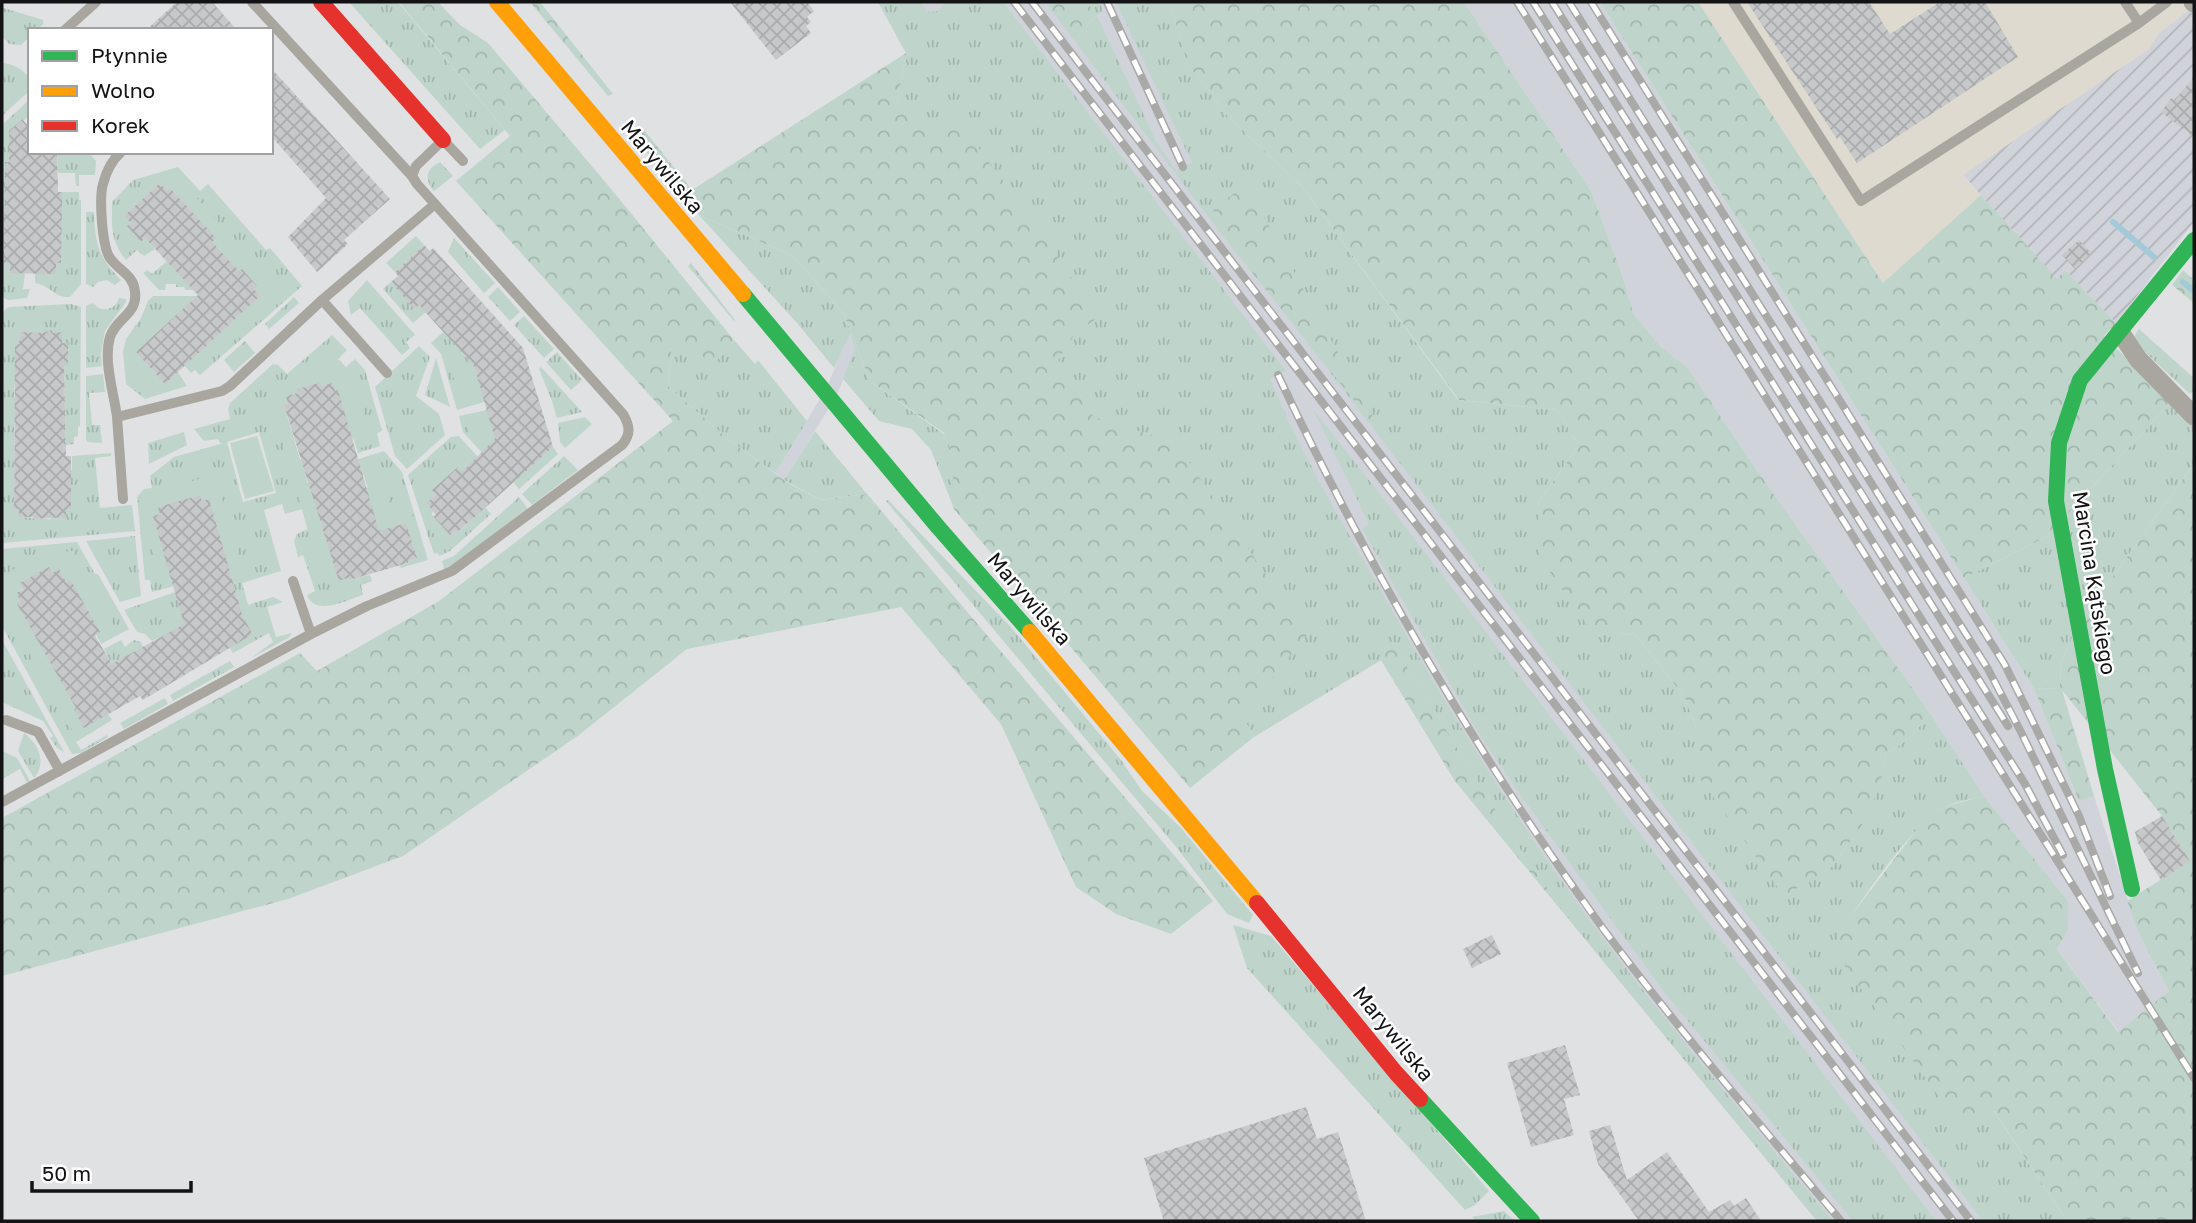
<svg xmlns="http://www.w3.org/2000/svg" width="2196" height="1223" font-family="'Golos Text',sans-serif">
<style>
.commercial{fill:#dfdad0}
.industrial{fill:url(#industrial-furrows)}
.built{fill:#d0d3da}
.grass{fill:url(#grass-tufts);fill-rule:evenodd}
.forest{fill:url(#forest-crowns)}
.garden{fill:#bfd5cb}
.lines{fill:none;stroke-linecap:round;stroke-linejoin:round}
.stream{stroke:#a4c9d9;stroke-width:6}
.building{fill:url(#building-cross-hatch)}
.lane{stroke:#a9a69f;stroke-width:10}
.street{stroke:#a9a69f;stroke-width:19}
.fast{stroke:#30b455;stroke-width:16}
.slow{stroke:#ff9f0a;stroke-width:16}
.jam{stroke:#e5322d;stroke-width:16}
.rail-casing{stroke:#a9a9a7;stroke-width:8}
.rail{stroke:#fff;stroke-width:5;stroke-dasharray:16;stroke-linecap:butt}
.labels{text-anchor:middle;stroke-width:5;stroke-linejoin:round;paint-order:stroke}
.street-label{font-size:21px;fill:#131315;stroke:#fff}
</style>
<defs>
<pattern id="industrial-furrows" width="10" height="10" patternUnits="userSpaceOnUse" patternTransform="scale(1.75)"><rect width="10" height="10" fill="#d0d3da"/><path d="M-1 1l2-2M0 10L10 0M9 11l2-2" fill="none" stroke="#b2b4ba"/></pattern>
<pattern id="grass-tufts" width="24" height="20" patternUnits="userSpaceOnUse" patternTransform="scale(1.75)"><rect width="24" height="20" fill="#bfd5cb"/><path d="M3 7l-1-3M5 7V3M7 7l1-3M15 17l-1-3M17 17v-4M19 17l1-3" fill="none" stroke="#a3b6ad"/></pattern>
<pattern id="forest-crowns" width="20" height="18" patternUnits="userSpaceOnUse" patternTransform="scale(1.75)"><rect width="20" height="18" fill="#bfd5cb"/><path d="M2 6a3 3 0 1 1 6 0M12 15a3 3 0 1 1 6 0" fill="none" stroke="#a3b6ad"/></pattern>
<pattern id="building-cross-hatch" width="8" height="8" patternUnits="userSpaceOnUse" patternTransform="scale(1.75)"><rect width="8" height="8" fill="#c7c8ca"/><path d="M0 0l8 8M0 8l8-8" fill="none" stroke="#aaabad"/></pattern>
</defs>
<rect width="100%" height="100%" fill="#dfe1e3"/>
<!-- commercial -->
<path class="commercial" d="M 1698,2 L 2193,2 L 2189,10 L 2159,33 L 2149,49 L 1963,176 L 1981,195 L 1884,284 Z"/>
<!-- industrial -->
<path class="industrial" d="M 2189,10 L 2194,14 L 2194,222 L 2116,323 L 2065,270 L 2057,280 L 1963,175 L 2149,49 L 2159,33 Z"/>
<!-- built -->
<path class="built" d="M 878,2 L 1170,2 L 1187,63 L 2067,1221 L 1817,1221 L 1455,781 L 1381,660 L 1254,737 L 897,104 L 906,53 Z
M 1464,2 L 1600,2 L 2034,689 L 2079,801 L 2094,796 L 2139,934 L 2169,991 L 2119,1032 L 2057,949 L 2068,928 L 2068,901 L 1984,796 L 1930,713 L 1768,486 L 1687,367 L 1661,347 L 1633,313 L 1623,277 L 1591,191 Z
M 849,333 L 856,348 L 836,397 L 784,480 L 775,473 L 827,387 Z"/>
<!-- grass -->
<path class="grass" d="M 349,2 L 398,2 L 505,130 L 480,149 Z
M 878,2 L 921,2 L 926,12 L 938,11 L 945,2 L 1003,2 L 1286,371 L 1270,379 C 1306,465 1355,545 1401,626 C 1464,735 1530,841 1606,942 C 1678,1038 1756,1129 1833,1221 L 1817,1221 L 1570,921 L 1516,843 L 1392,642 L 1381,660 L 1254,737 L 1242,715 L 1176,443 L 1094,417 L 1058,360 L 1074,334 L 1097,318 L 947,106 L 938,148 L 897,104 L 906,53 Z
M 1086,2 L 1099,2 L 1103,10 L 1097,16 L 1156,141 L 1176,170 L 1192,163 L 1116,2 L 1170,2 L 1187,63 L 1227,115 L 1304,189 L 1458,400 L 1557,410 L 1579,445 L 1538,503 L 1591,630 L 1636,635 L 1685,698 L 1697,730 L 1697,774 L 1833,866 C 1862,825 1876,804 1886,755 L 1913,735 L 1930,713 L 1984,796 C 1970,800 1953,802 1942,808 C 1913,824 1854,909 1837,940 L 1968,1137 L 1993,1110 L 2067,1221 L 1983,1221 L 1272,297 L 1382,435 L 1246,185 L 1213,210 L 1226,240 L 1074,40 L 1097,16 Z
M 4,8 L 43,20 L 43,24 L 37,30 L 30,30 L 30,36 L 21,45 L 9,44 L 2,36 L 2,9 Z
M 2,63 C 14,64 22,69 30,78 L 30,90 L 2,116 Z
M 30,99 L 30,115 L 23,121 L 21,119 L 9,132 L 9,162 L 5,163 L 5,173 L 10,173 L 10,272 L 25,273 L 23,289 L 30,289 L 27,298 L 8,300 L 2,297 L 2,125 Z
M 57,152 L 88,152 L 96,161 L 95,175 L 79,175 L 79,186 L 76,186 L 75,173 L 58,173 Z
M 440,162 L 453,176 L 434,191 C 423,179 427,168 440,162 Z
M 178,167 L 200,191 L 208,184 L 266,250 L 270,248 L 302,286 L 200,375 L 195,370 L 191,373 L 184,365 L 260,296 L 254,289 L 257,286 L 242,269 L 239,271 L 212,242 L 215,238 L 170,188 L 167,191 L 160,183 L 124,216 L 131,223 L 128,226 L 141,241 L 145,238 L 155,249 L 144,256 L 137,250 L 126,260 C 110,240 112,227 112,202 L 133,180 Z
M 62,192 L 79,192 L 79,200 L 81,200 L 81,284 L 70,297 C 54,298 52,286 35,283 L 35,271 L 56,274 L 56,263 L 61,263 Z
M 86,212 L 94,212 C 95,243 98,257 121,280 L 115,285 L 107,280 L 98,282 L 93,287 L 86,284 Z
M 699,215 L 793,256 L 844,314 L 870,381 L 945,435 L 953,456 L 953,506 L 931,450 L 912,429 L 879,421 L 843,379 L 855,348 L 850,334 L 834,368 L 797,323 Z
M 416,236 L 424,245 L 395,272 L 386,263 Z
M 454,238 L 495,283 L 484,293 L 448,252 Z
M 167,261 L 196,288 L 193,290 L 185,290 L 184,287 L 176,287 L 176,284 L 166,284 L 165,290 L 159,290 L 143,273 L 148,270 L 152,274 Z
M 691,263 L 735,320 L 734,321 L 688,266 Z
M 367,280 L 415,335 L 406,342 L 410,348 L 402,355 L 360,308 L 351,315 L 348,301 Z
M 391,282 L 414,308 L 419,305 L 426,312 L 413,323 L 383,289 Z
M 498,287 L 520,312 L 510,321 L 488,297 Z
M 153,296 L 198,296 L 136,352 L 164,383 L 178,372 L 187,386 L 145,399 L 126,384 L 123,352 L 126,339 L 141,318 L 148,301 Z
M 294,297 L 299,303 L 269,329 L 265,324 Z
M 119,298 L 126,299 L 126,302 L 105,331 L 101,353 L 102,366 L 86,368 L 86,306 L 93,303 C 101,313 115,311 119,298 Z
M 71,304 L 81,307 L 80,426 L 78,427 L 78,436 L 74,437 L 74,444 L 66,445 L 64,365 L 68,365 L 68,343 L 62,343 L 62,333 L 53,333 L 52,330 L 40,333 L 20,333 L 19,344 L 15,344 L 15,356 L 20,356 L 15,365 L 18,385 L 14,385 L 14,397 L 18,397 L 18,421 L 14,421 L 14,509 L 19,509 L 20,517 L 50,519 L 51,517 L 65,517 L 66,510 L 71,509 L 71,480 L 66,471 L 72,470 L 72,456 L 111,453 L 111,456 L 95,458 L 100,508 L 132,505 L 135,531 L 2,543 L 2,312 L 9,307 Z
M 524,316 L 554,349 L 544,358 L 514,325 Z
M 2139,329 L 2194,378 L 2194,390 L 2190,394 L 2132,340 Z
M 443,332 L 474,366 L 484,402 L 457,410 L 441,354 L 431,343 Z
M 332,335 L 347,350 L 338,359 L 346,367 L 355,359 L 365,370 L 382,431 L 377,433 L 380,446 L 358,453 L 354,439 L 351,440 L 338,390 L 335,391 L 333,383 L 320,386 L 318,383 L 298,389 L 298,393 L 286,396 L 288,404 L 284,406 L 300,460 L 305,459 L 307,468 L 304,469 L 307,483 L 311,482 L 321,525 L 325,524 L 328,536 L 325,537 L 340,581 L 370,575 L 372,581 L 361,585 L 363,595 C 347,600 315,617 307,595 L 315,591 L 303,555 L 298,557 L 294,541 L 297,534 L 308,529 L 302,509 L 285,514 L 282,504 L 264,510 L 281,571 L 242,583 L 248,605 L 273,597 L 283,602 L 267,607 L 276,637 L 292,633 L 288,638 L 251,658 L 273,642 L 269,633 L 233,653 L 229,647 L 253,633 L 243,617 L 209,500 L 202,501 L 200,495 L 158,507 L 160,514 L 153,516 L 178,585 L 152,592 L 150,580 L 145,580 L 137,497 L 144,489 L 152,488 L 150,476 L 174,457 L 224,443 L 220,443 L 218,439 L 204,441 L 194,429 L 230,419 L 228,409 L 230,403 L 273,364 L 278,365 L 287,374 ZM 259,432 L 276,493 L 243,502 L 227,442 Z
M 734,340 L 755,364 L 758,360 L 807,421 L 775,473 L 729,440 L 668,386 L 672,346 L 710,367 Z
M 245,341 L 255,353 L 234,372 L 224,360 Z
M 419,346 L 430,357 L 416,396 L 439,414 L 445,435 L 407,469 L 395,456 L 375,387 Z
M 557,352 L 582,380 L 571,390 L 546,362 Z
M 436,358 L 450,407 L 425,395 Z
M 541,367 L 582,412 L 557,418 L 552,401 L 539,369 Z
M 103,374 L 105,392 L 89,393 L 92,425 L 100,425 L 102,443 L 87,442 L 86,438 L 86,376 Z
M 2171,402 L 2194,426 L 2194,464 L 2078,625 L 2061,662 L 2060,688 L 2034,689 L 1964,578 L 2046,537 Z
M 1313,409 L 1394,512 L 1936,1221 L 1853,1221 L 1665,993 L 1523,799 L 1476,729 L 1362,529 L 1369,524 Z
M 487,410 L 496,443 L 483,454 L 463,432 L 459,416 Z
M 585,417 L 592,424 L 565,448 L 560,442 L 558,423 Z
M 815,431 L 867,494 L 821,500 L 784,480 Z
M 184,432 L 187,445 L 149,464 L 148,443 Z
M 459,436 L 479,458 C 456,468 437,481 426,504 L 433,512 L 431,514 L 450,535 L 456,530 L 459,532 L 485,507 L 491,514 L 450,551 L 439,556 L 438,553 L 434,554 L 408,475 L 451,437 Z
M 553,447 L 558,454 L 519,489 L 513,482 Z
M 384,451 L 402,472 L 428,560 L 401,568 L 400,566 L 408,563 L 408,561 L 417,558 L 408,529 L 379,531 L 365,489 L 368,488 L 364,475 L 360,476 L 355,460 Z
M 564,456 L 578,470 L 532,505 L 522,494 Z
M 519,497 L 528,509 L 445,571 L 442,561 L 454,556 Z
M 888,500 L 1010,626 L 1121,760 L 1142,791 L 1181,828 L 1253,915 L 1249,923 L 1227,914 L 1177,848 L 886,501 Z
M 135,536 L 141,596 L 120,602 L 86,541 Z
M 77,542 L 95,574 L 98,574 L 129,629 L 101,644 L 70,579 L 66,582 L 59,569 L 52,573 L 49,568 L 16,593 L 21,602 L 18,604 L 76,708 L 74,710 L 84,727 L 108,714 L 112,720 L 76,742 L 81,750 L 107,735 L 108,737 L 81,753 L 72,754 L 2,626 L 2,549 Z
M 175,592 L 188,627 L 169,638 L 166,634 L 152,641 L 145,634 L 137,632 L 124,610 Z
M 2,640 L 64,752 L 57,748 L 50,738 L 53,736 L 43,721 L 2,702 Z
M 121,640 L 125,647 L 134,640 L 141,642 L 143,647 L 135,651 L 137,656 L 114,668 L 104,649 Z
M 230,661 L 234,667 L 173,701 L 170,695 Z
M 165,698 L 168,704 L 124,729 L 120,723 Z
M 24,733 C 39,744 47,763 34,778 L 18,751 Z
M 2,751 L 17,758 L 30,781 L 27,783 L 20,769 L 2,779 Z
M 1233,925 L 1271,936 L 1489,1191 L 1475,1205 L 1465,1210 L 1247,968 Z
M 1504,1211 L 1515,1221 L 1476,1221 L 1472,1217 Z"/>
<!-- forest -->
<path class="forest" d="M 399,2 L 438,2 L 460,25 L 488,43 L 612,190 L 734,340 L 710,368 L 672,347 L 668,386 L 729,440 L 788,483 L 821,500 L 867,494 L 1213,901 L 1171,934 L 1116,914 L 1076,887 L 1001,724 L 901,607 L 687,649 L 579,735 L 403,856 L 288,899 L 2,976 L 2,818 L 300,653 L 317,671 L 439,601 L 673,421 L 456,181 L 510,136 Z
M 530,2 L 540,2 L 613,94 L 608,96 Z
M 1045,2 L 1086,2 L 1097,15 L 1074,40 Z
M 1170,2 L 1464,2 L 1591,191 L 1623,277 L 1633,313 L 1661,347 L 1687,367 L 1768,486 L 1930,713 L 1913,735 L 1886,755 L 1880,785 L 1866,819 L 1833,866 L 1784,896 L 1697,774 L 1697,730 L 1685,698 L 1636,635 L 1591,630 L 1540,558 L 1538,503 L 1579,445 L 1557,410 L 1459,400 L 1304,189 L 1227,115 L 1187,63 Z
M 1600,2 L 1698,2 L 1883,283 L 1981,195 L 2057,279 L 2065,270 L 2116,323 L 2104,336 L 2171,402 L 2046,537 L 1964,578 Z
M 906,53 L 897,104 L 938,147 L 946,105 L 1043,234 L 1097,318 L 1074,335 L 1058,360 L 1094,417 L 1176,443 L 1307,635 L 1242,715 L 1254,737 L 1190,788 L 953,508 L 953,456 L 944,433 L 870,381 L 844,314 L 793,256 L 699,215 L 637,141 L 644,130 L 692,190 Z
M 1246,184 L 1385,439 L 1226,240 L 1213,210 Z
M 2183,270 L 2194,280 L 2194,303 L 2172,285 Z
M 2194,464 L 2194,1221 L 2067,1221 L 1994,1111 L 1968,1137 L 1836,954 L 1837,940 L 1848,920 L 1923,821 L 1943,807 L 1984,796 L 2068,901 L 2068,929 L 2057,949 L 2118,1032 L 2169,991 L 2139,934 L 2127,901 L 2190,861 L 2162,816 L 2062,690 L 2094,796 L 2079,801 L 2034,689 L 2060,688 L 2061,662 L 2078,625 Z
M 1391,641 L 1516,843 L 1570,921 L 1455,781 L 1381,660 Z"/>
<!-- garden -->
<path class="garden" d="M 174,172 L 280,292 L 237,330 L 231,323 L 260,296 L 254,289 L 257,286 L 242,269 L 239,271 L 212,242 L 215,238 L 170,188 L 167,191 L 160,183 L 124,216 L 131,223 L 128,227 L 141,242 L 134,249 L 116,228 L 116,214 L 159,176 Z
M 177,298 L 187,310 L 170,320 L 136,352 L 165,384 L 155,393 L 127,362 L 128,342 Z
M 469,361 L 474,366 L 484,401 L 461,407 L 453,375 Z
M 340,366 L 354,381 L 372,444 L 357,449 L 354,439 L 351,440 L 338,391 L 335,391 L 333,383 L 320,386 L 318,383 L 298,389 L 298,393 L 286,396 L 288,404 L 284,406 L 300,460 L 305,459 L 307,468 L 304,469 L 307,483 L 311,482 L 321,525 L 325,524 L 328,536 L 325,537 L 340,581 L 348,578 L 352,589 L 338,593 L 321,576 L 269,395 L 282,383 Z
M 487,411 L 496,443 L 486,452 L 470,434 L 465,417 Z
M 257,436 L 274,491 L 245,499 L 230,443 Z
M 461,442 L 477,460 L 462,473 L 457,467 L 432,490 L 436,495 L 426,503 L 433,512 L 431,514 L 450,535 L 456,530 L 464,537 L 449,550 L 426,525 L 414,487 Z
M 377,460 L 392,511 L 410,507 L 424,557 L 417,558 L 408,529 L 379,531 L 365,489 L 368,488 L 364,475 L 360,476 L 356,465 Z
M 215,474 L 244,574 L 232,578 L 209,500 L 202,501 L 200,495 L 158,507 L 160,514 L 153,516 L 168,568 L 158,571 L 138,498 Z
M 73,551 L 113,625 L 100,632 L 70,579 L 66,582 L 59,569 L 52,573 L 49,568 L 16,593 L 21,602 L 18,604 L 76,708 L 74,710 L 86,732 L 76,737 L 2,605 L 4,575 L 41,553 Z"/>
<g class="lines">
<!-- stream -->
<path class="stream" d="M 2113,222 L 2154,257
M 2183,282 L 2194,291"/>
</g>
<!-- building -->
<path class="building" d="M 177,2 L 212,2 L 237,30 L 146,30 Z
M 730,2 L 807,2 L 814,11 L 807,17 L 811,22 L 806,26 L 811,33 L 776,60 Z
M 1747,2 L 1869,2 L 1890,34 L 1940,2 L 1985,2 L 2018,57 L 1857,163 L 1840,137 L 1837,139 Z
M 271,68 L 390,199 L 344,240 L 348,244 L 317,272 L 288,237 L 326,198 L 271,136 Z
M 2194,76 L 2194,137 L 2161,112 L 2171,98 L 2175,101 Z
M 22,119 L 30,128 L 30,152 L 57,152 L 58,192 L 62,192 L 62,217 L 61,263 L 56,263 L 56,274 L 10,273 L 10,263 L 4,263 L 5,162 L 9,162 L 9,131 Z
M 160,183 L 167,191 L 170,188 L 216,238 L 212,242 L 239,271 L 242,269 L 257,286 L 254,289 L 260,296 L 165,384 L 136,352 L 198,295 L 145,238 L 141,242 L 127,226 L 131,223 L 124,216 Z
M 2079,240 L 2091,253 L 2075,269 L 2062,255 Z
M 424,245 L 430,251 L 433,248 L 523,348 L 553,447 L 458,532 L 456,530 L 450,535 L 433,516 L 436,515 L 426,503 L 436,495 L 432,490 L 458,467 L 462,472 L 495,439 L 474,366 L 419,305 L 414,309 L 391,282 L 398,276 L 395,272 Z
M 52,330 L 53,333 L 62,332 L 62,343 L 68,343 L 68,365 L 64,365 L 66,456 L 71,456 L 71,509 L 66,510 L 66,517 L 33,519 L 33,517 L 19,517 L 19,509 L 14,509 L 15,344 L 19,344 L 20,332 L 40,333 Z
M 319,383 L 320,386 L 333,383 L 335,391 L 338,390 L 379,531 L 406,523 L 417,558 L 408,561 L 408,563 L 349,580 L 348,578 L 339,581 L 284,405 L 288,404 L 286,396 L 298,393 L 297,389 Z
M 200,495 L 202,501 L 209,499 L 243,617 L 253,634 L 143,700 L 140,696 L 84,728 L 74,710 L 76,708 L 17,604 L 21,602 L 16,593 L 23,589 L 20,583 L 49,567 L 52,573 L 59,569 L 66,582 L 70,579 L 100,632 L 95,636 L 112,664 L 184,624 L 153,516 L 160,514 L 158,507 Z
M 2162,816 L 2190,861 L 2161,880 L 2138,843 L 2135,832 Z
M 1492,935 L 1501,954 L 1472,968 L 1463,949 Z
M 1565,1045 L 1580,1095 L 1564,1099 L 1574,1135 L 1531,1147 L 1507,1063 Z
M 1306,1107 L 1317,1139 L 1338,1132 L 1366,1221 L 1164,1221 L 1144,1158 Z
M 1610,1125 L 1627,1180 L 1667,1152 L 1709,1212 L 1730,1200 L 1734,1206 L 1746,1198 L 1761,1221 L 1639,1221 L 1598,1164 L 1589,1131 Z"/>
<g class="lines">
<!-- lane -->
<path class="lane" d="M 252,2 L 412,176
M 1733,2 L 1861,201 L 2139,23 L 2125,2
M 2139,23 L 2167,2
M 65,30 L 96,2
M 121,152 C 111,161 106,172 103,184 C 99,198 102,247 110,258 C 119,271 134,275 135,292 C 138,314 116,318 110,337 C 103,361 114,393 117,417 L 222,391 L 230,386 L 322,300 L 387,373
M 322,300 L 435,204
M 117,417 L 123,499
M 293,581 L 311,634
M 6,720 L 38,732 L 60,771
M 2,802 L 311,634 L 367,606 L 452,571 L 622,445 C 631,434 630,426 623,414 L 417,184 L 412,176 L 416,166 L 443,140 L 463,161"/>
<!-- street -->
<path class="street" d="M 2193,2 L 2194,3
M 2120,332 L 2138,359 L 2194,416"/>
<!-- fast -->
<path class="fast" d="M 743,294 L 938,527 L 1030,632
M 2132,889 L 2105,769 L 2056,501 L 2059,443 L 2080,380 L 2194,240
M 1420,1099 L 1532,1221"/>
<!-- slow -->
<path class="slow" d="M 497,2 L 743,294
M 1030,632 L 1257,903"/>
<!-- jam -->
<path class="jam" d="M 321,2 L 443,140
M 1257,903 L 1396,1073 L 1420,1099"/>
<!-- rail casing -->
<g class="rail-casing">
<path id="rail" d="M 1014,2 L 1953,1221
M 1032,2 L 1971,1221
M 1107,2 L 1183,167
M 1517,2 L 2194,1078
M 1533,2 L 2025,784 L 2063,855
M 1552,2 L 2008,726
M 1569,2 L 1988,669 L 2021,732 L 2138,973
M 1591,2 L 2005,665 L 2079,816 L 2110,896
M 1278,375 C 1370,570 1477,756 1604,930 C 1679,1030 1760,1125 1841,1221"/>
</g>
<!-- rail -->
<use href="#rail" class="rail"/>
</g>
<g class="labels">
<!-- street labels -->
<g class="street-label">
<text transform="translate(662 167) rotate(50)" y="7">Marywilska</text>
<text transform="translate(2094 583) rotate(81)" y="7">Marcina Kątskiego</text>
<text transform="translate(1029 599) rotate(49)" y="7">Marywilska</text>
<text transform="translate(1393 1034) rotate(51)" y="7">Marywilska</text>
</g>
</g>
<!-- border -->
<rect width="2196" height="1223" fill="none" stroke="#131315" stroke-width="7"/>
<!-- legend -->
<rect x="28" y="28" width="245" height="126" fill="#ffffff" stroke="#a1a1a1" stroke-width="2"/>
<rect x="42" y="51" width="35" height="10" fill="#30b455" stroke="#a1a1a1" stroke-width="2"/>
<text x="91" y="63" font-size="21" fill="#131315">Płynnie</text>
<rect x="42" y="86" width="35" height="10" fill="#ff9f0a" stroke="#a1a1a1" stroke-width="2"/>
<text x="91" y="98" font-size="21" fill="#131315">Wolno</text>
<rect x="42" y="121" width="35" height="10" fill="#e5322d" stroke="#a1a1a1" stroke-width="2"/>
<text x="91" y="133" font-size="21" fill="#131315">Korek</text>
<!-- scale -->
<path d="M32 1181v10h159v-10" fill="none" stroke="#131315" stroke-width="3.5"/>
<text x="42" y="1181" font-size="21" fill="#131315" stroke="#ffffff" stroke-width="5" paint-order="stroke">50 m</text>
</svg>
